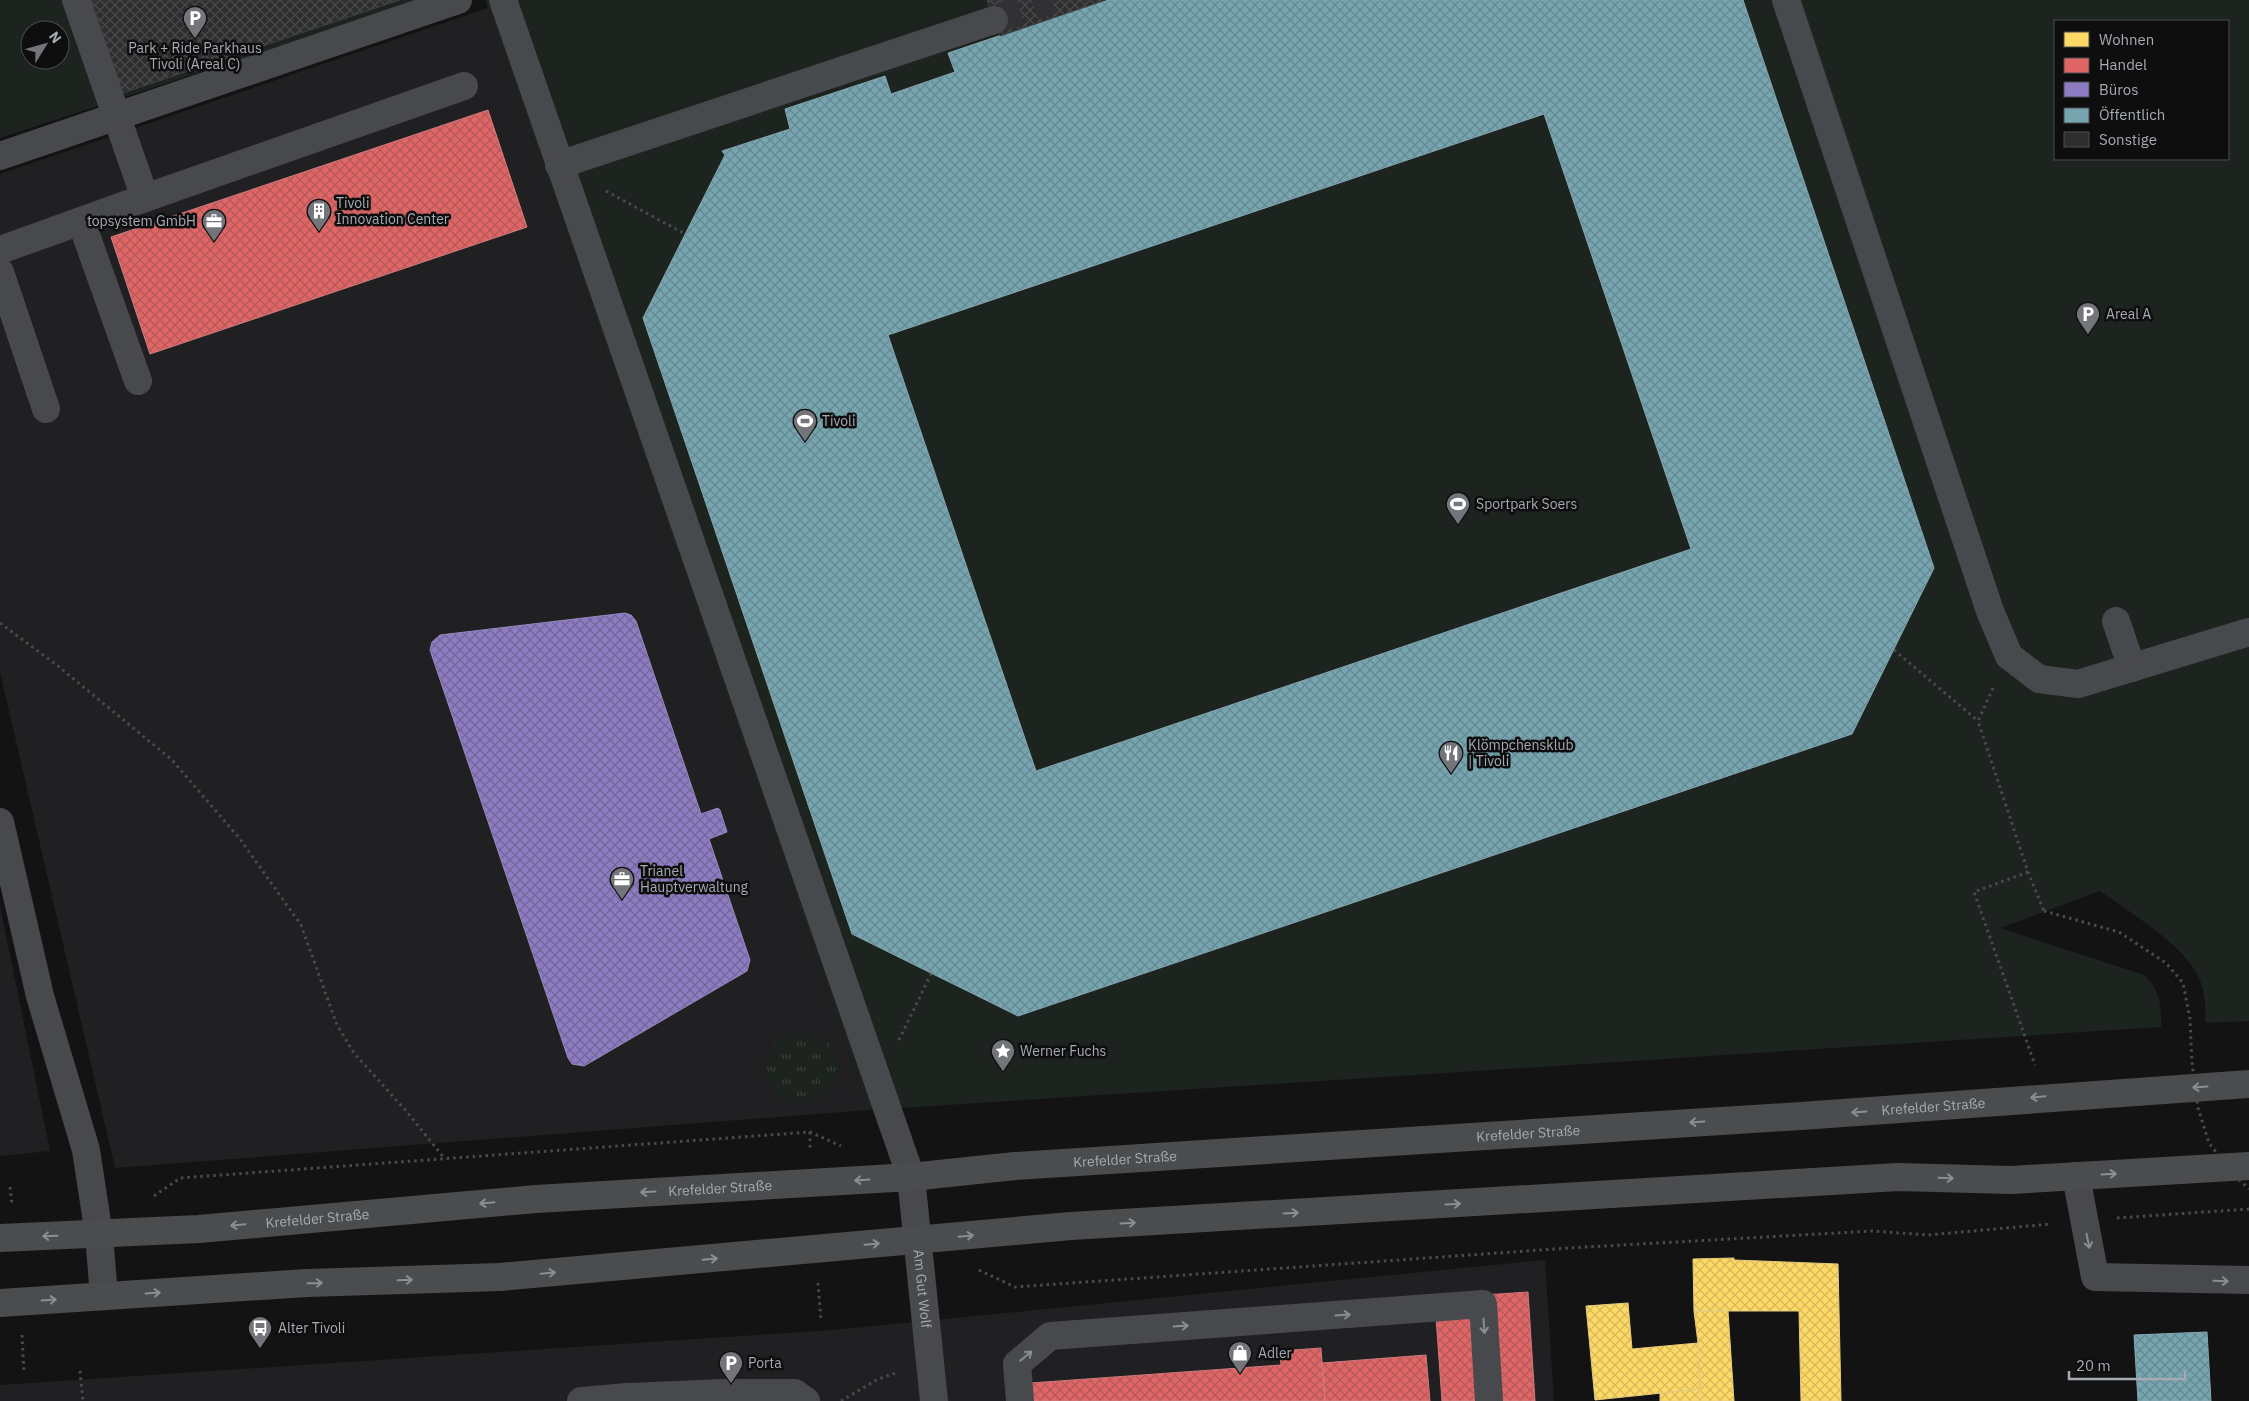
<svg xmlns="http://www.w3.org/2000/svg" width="2249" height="1401" font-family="'IBM Plex Sans',sans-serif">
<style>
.built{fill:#202022}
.grass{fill:url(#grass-tufts)}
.pitch{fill:#1d231e;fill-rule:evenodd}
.homes{fill:url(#homes-cross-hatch);stroke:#e4cb7d}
.shops{fill:url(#shops-cross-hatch);stroke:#cf7a7d}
.offices{fill:url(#offices-cross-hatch);stroke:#958abe}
.public{fill:url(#public-cross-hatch);stroke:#84a6b0;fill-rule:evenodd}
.building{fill:url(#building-cross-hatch);stroke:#3c3d40}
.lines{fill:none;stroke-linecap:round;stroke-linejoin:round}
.minor-tunnel{stroke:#303134;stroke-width:28;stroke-dasharray:28 14;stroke-linecap:butt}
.path{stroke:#494b4d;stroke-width:3;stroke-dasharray:2.5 4;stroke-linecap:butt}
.minor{stroke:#48494c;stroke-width:28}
.major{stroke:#4a4c4e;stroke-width:28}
.path-bridge{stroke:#494b4d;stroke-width:3;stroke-dasharray:2.5 4;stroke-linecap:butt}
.oneway{stroke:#8a8e95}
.oneway2{stroke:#8a8d94}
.labels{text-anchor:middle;stroke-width:5;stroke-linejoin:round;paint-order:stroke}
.poi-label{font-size:14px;fill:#a6aab3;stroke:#0e0e0f;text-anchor:start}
.street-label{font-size:14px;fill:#a6aab3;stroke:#0e0e0f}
</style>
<defs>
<pattern id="grass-tufts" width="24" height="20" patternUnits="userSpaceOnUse" patternTransform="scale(1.25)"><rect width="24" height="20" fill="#1d231e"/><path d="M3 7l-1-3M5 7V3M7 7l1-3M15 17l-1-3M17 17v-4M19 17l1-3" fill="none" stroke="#3b403c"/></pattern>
<pattern id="homes-cross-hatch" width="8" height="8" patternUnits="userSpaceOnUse" patternTransform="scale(1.25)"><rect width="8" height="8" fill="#ffd966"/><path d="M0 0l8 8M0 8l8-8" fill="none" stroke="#d6b85c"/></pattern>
<pattern id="shops-cross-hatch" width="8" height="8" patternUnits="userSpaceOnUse" patternTransform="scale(1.25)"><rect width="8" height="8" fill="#e06666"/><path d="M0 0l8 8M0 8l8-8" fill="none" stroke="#b4595a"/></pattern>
<pattern id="offices-cross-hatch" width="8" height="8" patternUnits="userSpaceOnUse" patternTransform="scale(1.25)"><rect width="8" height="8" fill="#8e7cc3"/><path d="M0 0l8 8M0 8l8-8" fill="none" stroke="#726699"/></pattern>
<pattern id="public-cross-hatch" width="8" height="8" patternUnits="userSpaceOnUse" patternTransform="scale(1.25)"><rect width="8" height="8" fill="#76a5af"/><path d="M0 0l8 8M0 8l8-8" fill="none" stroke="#658891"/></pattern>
<pattern id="building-cross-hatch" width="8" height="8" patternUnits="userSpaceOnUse" patternTransform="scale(1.25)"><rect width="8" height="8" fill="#2e2e2f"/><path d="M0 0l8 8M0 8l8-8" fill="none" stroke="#494a4b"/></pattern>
</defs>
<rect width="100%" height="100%" fill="#131314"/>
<!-- built -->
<path class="built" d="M 488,8 L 869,1110 L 115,1168 L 0,672 L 0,174 Z
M 0,906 L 50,1151 L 0,1156 Z
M 1545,1260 L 1554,1401 L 0,1401 L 0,1385 L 833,1330 Z"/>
<!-- grass -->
<path class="grass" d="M766 1068a36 36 0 1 1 72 0a36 36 0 1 1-72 0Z"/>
<!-- pitch -->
<path class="pitch" d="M 0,0 L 420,0 L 0,138 ZM 30,30 L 60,30 L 60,60 L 30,60 Z
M 485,0 L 2249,0 L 2249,1021 L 2205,1023 C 2206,1006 2205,989 2197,974 C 2182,944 2128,911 2100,891 L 2000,928 L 2144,975 C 2161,991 2161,1005 2161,1027 L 869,1110 ZM 2055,21 L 2228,21 L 2228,159 L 2055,159 Z"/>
<!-- homes -->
<path class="homes" d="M 1734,1258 L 1734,1260 L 1838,1264 L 1841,1401 L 1801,1401 L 1799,1311 L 1694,1311 L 1693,1259 Z
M 1628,1303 L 1632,1349 L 1698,1343 L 1700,1389 L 1595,1400 L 1586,1306 Z
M 1694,1311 L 1728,1311 L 1734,1401 L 1701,1401 L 1698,1343 Z
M 1700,1389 L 1701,1401 L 1660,1401 L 1660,1393 Z"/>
<!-- shops -->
<path class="shops" d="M 488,110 L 527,227 L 150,354 L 111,237 Z
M 1528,1292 L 1535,1401 L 1442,1401 L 1436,1317 L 1336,1305 Z
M 1321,1348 L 1325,1401 L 1033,1401 L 1031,1383 L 1281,1365 L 1280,1351 Z
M 1426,1355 L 1430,1401 L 1325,1401 L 1322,1363 Z"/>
<!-- offices -->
<path class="offices" d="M 625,613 L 631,615 L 636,621 L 701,814 L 718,808 L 720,810 L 727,832 L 709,839 L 750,960 L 747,971 L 584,1066 L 572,1064 L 568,1058 L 430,650 L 432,642 L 440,635 Z"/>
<!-- public -->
<path class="public" d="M 1106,0 L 1743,0 L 1934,568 L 1852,734 L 1018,1016 L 852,934 L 643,318 L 725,155 L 722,151 L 790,129 L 785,109 L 885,76 L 891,94 L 955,72 L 948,53 ZM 1544,114 L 1691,549 L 1036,771 L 888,335 Z
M 2207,1332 L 2211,1401 L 2138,1401 L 2134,1335 Z"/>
<!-- building -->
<path class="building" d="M 91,0 L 400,0 L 123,93 Z
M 987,0 L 1106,0 L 1000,36 Z"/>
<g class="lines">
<!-- minor-tunnel -->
<path class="minor-tunnel" d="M 994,20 L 1052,0"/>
<!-- path -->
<path class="path" d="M 606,191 L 685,234
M 0,623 L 58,666 L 172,760 L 240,839 L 301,925 L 337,1025 L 354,1053 L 407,1112 L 445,1159
M 1894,650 L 1978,721
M 1993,688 L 1978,721 L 2028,872 L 2044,911
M 2028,872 L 1974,892 L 2035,1065
M 899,1040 L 931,974
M 810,1132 L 810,1149
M 10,1187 L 12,1205
M 154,1196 L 180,1178 L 810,1132 L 841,1146
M 2117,1218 L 2249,1209
M 979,1270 L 1015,1287 L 1569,1248 L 1872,1231 L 1928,1235 L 2051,1224
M 818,1283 L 821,1321
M 22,1335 L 24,1372
M 80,1371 L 83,1401
M 841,1401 L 878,1379 L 896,1373"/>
<!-- minor -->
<g class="minor">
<path d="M 76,0 L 145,198 L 464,86"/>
<path id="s1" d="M 503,0 L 911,1177 L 934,1401"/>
<path d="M 1786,0 L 1990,611 L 2009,656 L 2039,679 L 2078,684 L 2249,632"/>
<path d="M 0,156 L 458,0"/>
<path d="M 559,165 L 994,20"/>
<path d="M 81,221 L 138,381"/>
<path d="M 0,250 L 145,198"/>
<path d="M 0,272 L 46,409"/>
<path d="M 2116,621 L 2132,668"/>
<path d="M 0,822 L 40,996 L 86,1150 L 99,1235 L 104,1296"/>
<path d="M 2076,1176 L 2095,1277 L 2249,1280"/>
<path d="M 581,1401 L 628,1397 L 724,1393 L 795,1393 L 806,1401"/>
<path d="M 1020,1401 L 1017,1364 L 1050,1336 L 1483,1304 L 1489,1401"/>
</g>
<!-- major -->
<g class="major">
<path id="s2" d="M 0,1238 L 199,1229 L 536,1199 L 911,1177 L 1015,1166 L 1801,1116 L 2249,1084"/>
<path d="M 0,1303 L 307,1283 L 500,1277 L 1071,1226 L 1898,1177 L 2011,1180 L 2249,1166"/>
</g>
<!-- path-bridge -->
<path class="path-bridge" d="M 2044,911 L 2119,932 L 2166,963 L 2183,983 L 2190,1019 L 2192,1063 L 2198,1108 L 2209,1143 L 2233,1174 L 2249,1189"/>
</g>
<!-- one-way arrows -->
<defs><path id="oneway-shaft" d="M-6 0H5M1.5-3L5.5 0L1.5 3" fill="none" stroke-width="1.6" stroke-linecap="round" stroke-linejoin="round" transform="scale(1.25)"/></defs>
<g class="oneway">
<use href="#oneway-shaft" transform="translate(2200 1087) rotate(176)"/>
<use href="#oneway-shaft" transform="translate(2038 1097) rotate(175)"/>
<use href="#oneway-shaft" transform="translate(1859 1112) rotate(176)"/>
<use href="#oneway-shaft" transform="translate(1697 1122) rotate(176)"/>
<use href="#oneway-shaft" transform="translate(2109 1174) rotate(-3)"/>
<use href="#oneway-shaft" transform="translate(1946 1178) rotate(2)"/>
<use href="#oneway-shaft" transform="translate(862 1180) rotate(176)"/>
<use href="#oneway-shaft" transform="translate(648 1192) rotate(177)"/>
<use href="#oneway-shaft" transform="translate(487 1203) rotate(175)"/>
<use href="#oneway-shaft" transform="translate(1453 1204) rotate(-3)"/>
<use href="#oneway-shaft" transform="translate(1291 1213) rotate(-3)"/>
<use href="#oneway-shaft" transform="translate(1128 1223) rotate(-3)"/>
<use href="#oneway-shaft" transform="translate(238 1225) rotate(175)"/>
<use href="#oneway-shaft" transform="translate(50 1236) rotate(178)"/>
<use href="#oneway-shaft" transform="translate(966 1236) rotate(-5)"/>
<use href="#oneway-shaft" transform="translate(872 1244) rotate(-5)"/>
<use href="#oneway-shaft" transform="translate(710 1259) rotate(-5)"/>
<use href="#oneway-shaft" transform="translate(548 1273) rotate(-5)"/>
<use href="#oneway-shaft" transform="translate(405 1280) rotate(-2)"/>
<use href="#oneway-shaft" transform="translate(315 1283) rotate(-1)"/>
<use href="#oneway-shaft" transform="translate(153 1293) rotate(-4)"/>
<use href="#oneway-shaft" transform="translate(49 1300) rotate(-4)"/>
</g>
<g class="oneway2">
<use href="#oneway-shaft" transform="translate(2088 1241) rotate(78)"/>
<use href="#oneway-shaft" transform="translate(2221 1281) rotate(2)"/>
<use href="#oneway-shaft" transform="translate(1343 1315) rotate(-4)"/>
<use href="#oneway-shaft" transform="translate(1181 1326) rotate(-4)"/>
<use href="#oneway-shaft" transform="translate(1484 1326) rotate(86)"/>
<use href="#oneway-shaft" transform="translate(1026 1356) rotate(-40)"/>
</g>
<!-- icons -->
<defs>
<g id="parking-pin" transform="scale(1.25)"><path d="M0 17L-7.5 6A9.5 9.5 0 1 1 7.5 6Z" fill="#73757b" stroke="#0e0e0f"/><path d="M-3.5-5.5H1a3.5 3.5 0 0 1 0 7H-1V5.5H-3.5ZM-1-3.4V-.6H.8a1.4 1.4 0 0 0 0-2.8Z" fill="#fff"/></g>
<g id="building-pin" transform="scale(1.25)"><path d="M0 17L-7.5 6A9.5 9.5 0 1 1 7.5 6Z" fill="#73757b" stroke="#0e0e0f"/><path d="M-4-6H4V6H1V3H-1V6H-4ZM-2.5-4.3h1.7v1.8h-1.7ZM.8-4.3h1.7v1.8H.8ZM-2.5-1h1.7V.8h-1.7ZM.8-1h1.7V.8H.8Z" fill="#fff"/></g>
<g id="office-pin" transform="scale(1.25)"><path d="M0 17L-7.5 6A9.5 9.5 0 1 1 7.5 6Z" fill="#73757b" stroke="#0e0e0f"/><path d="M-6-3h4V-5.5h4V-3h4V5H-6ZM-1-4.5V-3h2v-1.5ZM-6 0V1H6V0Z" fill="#fff"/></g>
<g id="stadium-pin" transform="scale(1.25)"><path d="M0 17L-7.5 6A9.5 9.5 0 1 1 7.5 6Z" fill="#73757b" stroke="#0e0e0f"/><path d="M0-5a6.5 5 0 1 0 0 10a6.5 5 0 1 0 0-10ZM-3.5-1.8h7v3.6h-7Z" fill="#fff"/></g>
<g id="restaurant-pin" transform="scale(1.25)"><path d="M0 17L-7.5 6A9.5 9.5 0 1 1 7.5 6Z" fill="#73757b" stroke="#0e0e0f"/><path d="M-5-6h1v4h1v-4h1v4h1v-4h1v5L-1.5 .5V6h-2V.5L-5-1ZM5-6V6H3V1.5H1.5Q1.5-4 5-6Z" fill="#fff"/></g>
<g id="sight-pin" transform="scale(1.25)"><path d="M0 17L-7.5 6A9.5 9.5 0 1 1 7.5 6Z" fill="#73757b" stroke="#0e0e0f"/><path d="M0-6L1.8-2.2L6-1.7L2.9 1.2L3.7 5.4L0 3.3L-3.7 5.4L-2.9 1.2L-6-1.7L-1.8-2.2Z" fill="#fff"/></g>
<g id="bus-pin" transform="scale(1.25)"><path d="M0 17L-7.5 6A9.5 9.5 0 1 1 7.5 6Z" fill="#73757b" stroke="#0e0e0f"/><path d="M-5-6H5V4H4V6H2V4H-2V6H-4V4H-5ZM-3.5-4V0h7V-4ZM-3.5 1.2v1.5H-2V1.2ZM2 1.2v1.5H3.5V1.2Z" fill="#fff"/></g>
<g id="shop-pin" transform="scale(1.25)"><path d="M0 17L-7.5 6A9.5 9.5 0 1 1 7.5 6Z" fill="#73757b" stroke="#0e0e0f"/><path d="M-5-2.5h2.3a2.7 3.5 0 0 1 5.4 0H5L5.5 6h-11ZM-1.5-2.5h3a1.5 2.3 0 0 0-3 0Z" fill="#fff"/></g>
</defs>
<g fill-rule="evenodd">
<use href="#parking-pin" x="195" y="18"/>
<use href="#building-pin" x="319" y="211"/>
<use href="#office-pin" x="214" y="221"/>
<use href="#parking-pin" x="2088" y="314"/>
<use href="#stadium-pin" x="805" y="421"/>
<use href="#stadium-pin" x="1458" y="504"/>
<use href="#restaurant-pin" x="1451" y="753"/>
<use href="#office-pin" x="622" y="879"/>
<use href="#sight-pin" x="1003" y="1051"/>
<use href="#bus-pin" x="260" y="1328"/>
<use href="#shop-pin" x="1240" y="1353"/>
<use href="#parking-pin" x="731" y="1363"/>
</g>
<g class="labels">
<!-- poi labels -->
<g class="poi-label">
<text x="195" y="53" text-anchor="middle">Park + Ride Parkhaus<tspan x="195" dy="16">Tivoli (Areal C)</tspan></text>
<text x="336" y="208">Tivoli<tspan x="336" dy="16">Innovation Center</tspan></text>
<text x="196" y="226" text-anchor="end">topsystem GmbH</text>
<text x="2106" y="319">Areal A</text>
<text x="822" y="426">Tivoli</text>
<text x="1476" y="509">Sportpark Soers</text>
<text x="1468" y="750">Klömpchensklub<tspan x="1468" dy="16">| Tivoli</tspan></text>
<text x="640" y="876">Trianel<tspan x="640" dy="16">Hauptverwaltung</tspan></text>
<text x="1020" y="1056">Werner Fuchs</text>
<text x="278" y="1333">Alter Tivoli</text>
<text x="1258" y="1358">Adler</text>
<text x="748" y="1368">Porta</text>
</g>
<!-- street labels -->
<g class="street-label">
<text dy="5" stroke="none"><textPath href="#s2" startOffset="1938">Krefelder Straße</textPath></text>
<text dy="5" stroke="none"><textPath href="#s2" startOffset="1532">Krefelder Straße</textPath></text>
<text dy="5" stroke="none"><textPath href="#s2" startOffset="1128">Krefelder Straße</textPath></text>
<text dy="5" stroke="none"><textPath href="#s2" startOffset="722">Krefelder Straße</textPath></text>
<text dy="5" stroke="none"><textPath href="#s2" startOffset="318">Krefelder Straße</textPath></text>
<text dy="5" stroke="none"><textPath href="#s1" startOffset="1358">Am Gut Wolf</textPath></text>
</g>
</g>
<!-- legend -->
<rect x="2054" y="20" width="175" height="140" fill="#0e0e0f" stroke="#4b4c51"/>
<rect x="2064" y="32" width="25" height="15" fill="#ffd966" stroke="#4b4c51"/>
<text x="2099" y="45" font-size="15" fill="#a6aab3">Wohnen</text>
<rect x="2064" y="58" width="25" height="15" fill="#e06666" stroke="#4b4c51"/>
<text x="2099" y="70" font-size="15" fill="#a6aab3">Handel</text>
<rect x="2064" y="82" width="25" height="15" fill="#8e7cc3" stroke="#4b4c51"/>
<text x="2099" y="95" font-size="15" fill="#a6aab3">Büros</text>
<rect x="2064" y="108" width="25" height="15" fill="#76a5af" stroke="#4b4c51"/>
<text x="2099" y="120" font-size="15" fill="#a6aab3">Öffentlich</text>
<rect x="2064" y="132" width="25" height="15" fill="#2e2e2f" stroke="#4b4c51"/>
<text x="2099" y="145" font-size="15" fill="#a6aab3">Sonstige</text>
<!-- north arrow -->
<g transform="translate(45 45) rotate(53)"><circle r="24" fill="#0e0e0f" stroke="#4b4c51"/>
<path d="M0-4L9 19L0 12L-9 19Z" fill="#73757b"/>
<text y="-8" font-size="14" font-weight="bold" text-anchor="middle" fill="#a6aab3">N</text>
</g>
<!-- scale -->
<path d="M2069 1371v8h116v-8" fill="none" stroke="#a6aab3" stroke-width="2.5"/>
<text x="2076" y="1371" font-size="15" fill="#a6aab3" stroke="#0e0e0f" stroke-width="4" paint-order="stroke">20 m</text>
</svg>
